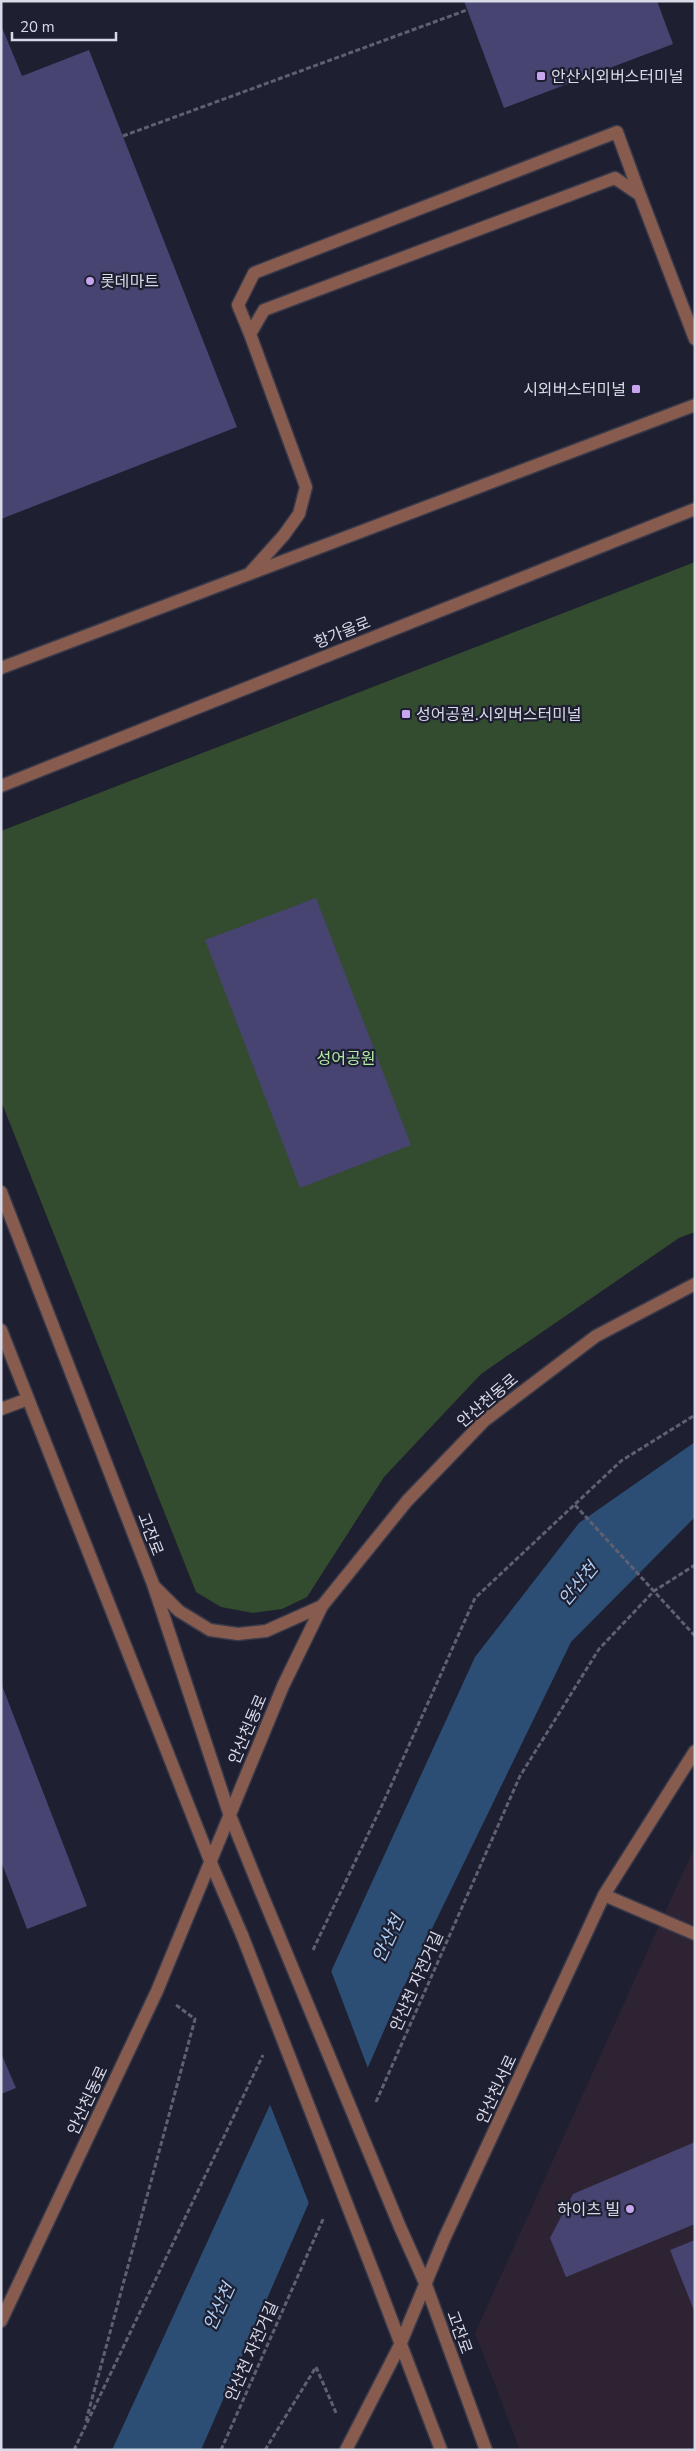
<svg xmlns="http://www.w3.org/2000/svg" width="696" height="2451" font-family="'Nunito Sans','Noto Sans KR',sans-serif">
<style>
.commercial{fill:#2d2332}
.green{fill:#334b2e}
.water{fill:#2d4e74}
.pier{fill:#1e1f31}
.building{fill:#474472}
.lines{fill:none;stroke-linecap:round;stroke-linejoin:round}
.minor-casing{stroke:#38394a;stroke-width:15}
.path{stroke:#5f6071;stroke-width:3;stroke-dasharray:5 2.5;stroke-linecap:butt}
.minor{stroke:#875c4e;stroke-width:12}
.minor-bridge-casing{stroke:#38394a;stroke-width:15;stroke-linecap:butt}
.minor-bridge{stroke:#875c4e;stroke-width:12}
.poi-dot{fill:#c8a6ef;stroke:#1e1f31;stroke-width:2}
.labels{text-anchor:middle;stroke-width:4.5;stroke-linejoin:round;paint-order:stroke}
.poi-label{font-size:16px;fill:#d9dae7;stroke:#1e1f31;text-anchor:start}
.street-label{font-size:16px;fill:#d9dae7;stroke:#1e1f31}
.park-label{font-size:16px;fill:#b1e9a7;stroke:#1e1f31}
.water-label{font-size:18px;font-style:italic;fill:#adcdf3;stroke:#1e1f31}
</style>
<rect width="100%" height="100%" fill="#1e1f31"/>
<!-- commercial -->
<path class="commercial" d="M 695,1846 L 695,2450 L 520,2450 L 475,2333 Z"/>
<!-- green -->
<path class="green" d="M 695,562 L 695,1232 L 679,1238 L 481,1374 L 384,1477 L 307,1597 L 282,1609 L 253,1613 L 221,1607 L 196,1592 L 1,1101 L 1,831 Z"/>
<!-- water -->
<path class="water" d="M 695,1442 L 695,1517 L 571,1642 L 396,2003 L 201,2450 L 112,2450 L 475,1657 L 579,1523 Z"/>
<!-- pier -->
<path class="pier" d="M 330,1968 L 369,2071 L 310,2206 L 269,2102 Z"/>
<!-- building -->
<path class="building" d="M 464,1 L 657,1 L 673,44 L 504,108 Z
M 1,25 L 22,76 L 89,50 L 237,427 L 1,519 Z
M 316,898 L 411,1145 L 300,1188 L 205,940 Z
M 1,1683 L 87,1906 L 27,1929 L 1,1861 Z
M 1,2053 L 16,2088 L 1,2094 Z
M 695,2142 L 695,2224 L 566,2277 L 550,2238 L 573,2194 Z
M 695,2240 L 695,2313 L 670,2250 Z"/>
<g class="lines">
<!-- minor casing -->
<g class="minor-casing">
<path id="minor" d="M 250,334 L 238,305 L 254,273 L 617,132 L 640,195
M 249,574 L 284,535 L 299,514 L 306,487 L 250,334 L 264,310 L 615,178 L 640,195 L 695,339
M 1,668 L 695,405
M 1,786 L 695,509
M 1,1192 L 153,1584 L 229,1813 L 261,1892
M 1,1330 L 211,1863 L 242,1935
M 1,1409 L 28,1399
M 155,1587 L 179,1611 L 210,1630 L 238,1634 L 266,1631 L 322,1606
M 604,1895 L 695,1934
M 400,2227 L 426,2285 L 486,2450
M 378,2284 L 441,2450
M 1,2321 L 157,1991 L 283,1686 L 322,1606 L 407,1501 L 484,1421 L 596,1336 L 695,1284
M 346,2450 L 400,2345 L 444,2239 L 604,1895 L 695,1751"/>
</g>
<!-- path -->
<path class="path" d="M 123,136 L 467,10
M 575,1505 L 695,1636
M 313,1950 L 384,1801 L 475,1598 L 621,1461 L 695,1415
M 376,2102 L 520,1776 L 599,1649 L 654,1591 L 695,1565
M 86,2421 L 195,2019 L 176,2005
M 74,2450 L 263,2055
M 221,2450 L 324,2217
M 265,2450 L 316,2367 L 337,2415"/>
<!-- minor -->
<use href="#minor" class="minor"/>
<!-- minor-bridge casing -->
<g class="minor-bridge-casing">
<path id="minor-bridge" d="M 261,1892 L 400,2227
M 242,1935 L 378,2284"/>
</g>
<!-- minor-bridge -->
<use href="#minor-bridge" class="minor-bridge"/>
</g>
<!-- markers -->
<g class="poi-dot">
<rect x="536" y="71" width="10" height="10" rx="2.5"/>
<circle cx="90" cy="281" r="5"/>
<rect x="631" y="384" width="10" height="10" rx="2.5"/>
<rect x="401" y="709" width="10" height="10" rx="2.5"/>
<circle cx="630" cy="2209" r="5"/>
</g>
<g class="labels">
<!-- poi labels -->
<g class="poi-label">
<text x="551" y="82">안산시외버스터미널</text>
<text x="100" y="287">롯데마트</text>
<text x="626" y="395" text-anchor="end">시외버스터미널</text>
<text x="416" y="720">성어공원.시외버스터미널</text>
<text x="620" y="2215" text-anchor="end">하이츠 빌</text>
</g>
<!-- street labels -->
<g class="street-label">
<text transform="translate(342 632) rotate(-22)" y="6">항가울로</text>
<text transform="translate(487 1400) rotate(-40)" y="6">안산천동로</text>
<text transform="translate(151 1534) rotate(69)" y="6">고잔로</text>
<text transform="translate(247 1729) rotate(-67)" y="6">안산천동로</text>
<text transform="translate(416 1981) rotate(-66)" y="6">안산천 자전거길</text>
<text transform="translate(496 2089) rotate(-65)" y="6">안산천서로</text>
<text transform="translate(87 2100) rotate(-65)" y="6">안산천동로</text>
<text transform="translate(460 2332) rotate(70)" y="6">고잔로</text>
<text transform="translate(251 2351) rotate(-66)" y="6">안산천 자전거길</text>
</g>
<!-- park labels -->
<g class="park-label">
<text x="346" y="1064">성어공원</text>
</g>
<!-- water labels -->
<g class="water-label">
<text transform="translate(578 1584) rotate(-50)" y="6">안산천</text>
<text transform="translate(388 1939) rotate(-65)" y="6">안산천</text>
<text transform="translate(219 2307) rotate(-65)" y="6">안산천</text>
</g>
</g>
<!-- border -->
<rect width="696" height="2451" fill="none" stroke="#d9dae7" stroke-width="5"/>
<!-- scale -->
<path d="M12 32v8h104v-8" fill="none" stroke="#d9dae7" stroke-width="2.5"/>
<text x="20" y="32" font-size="15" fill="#d9dae7" stroke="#1e1f31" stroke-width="4" paint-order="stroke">20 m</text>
</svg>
